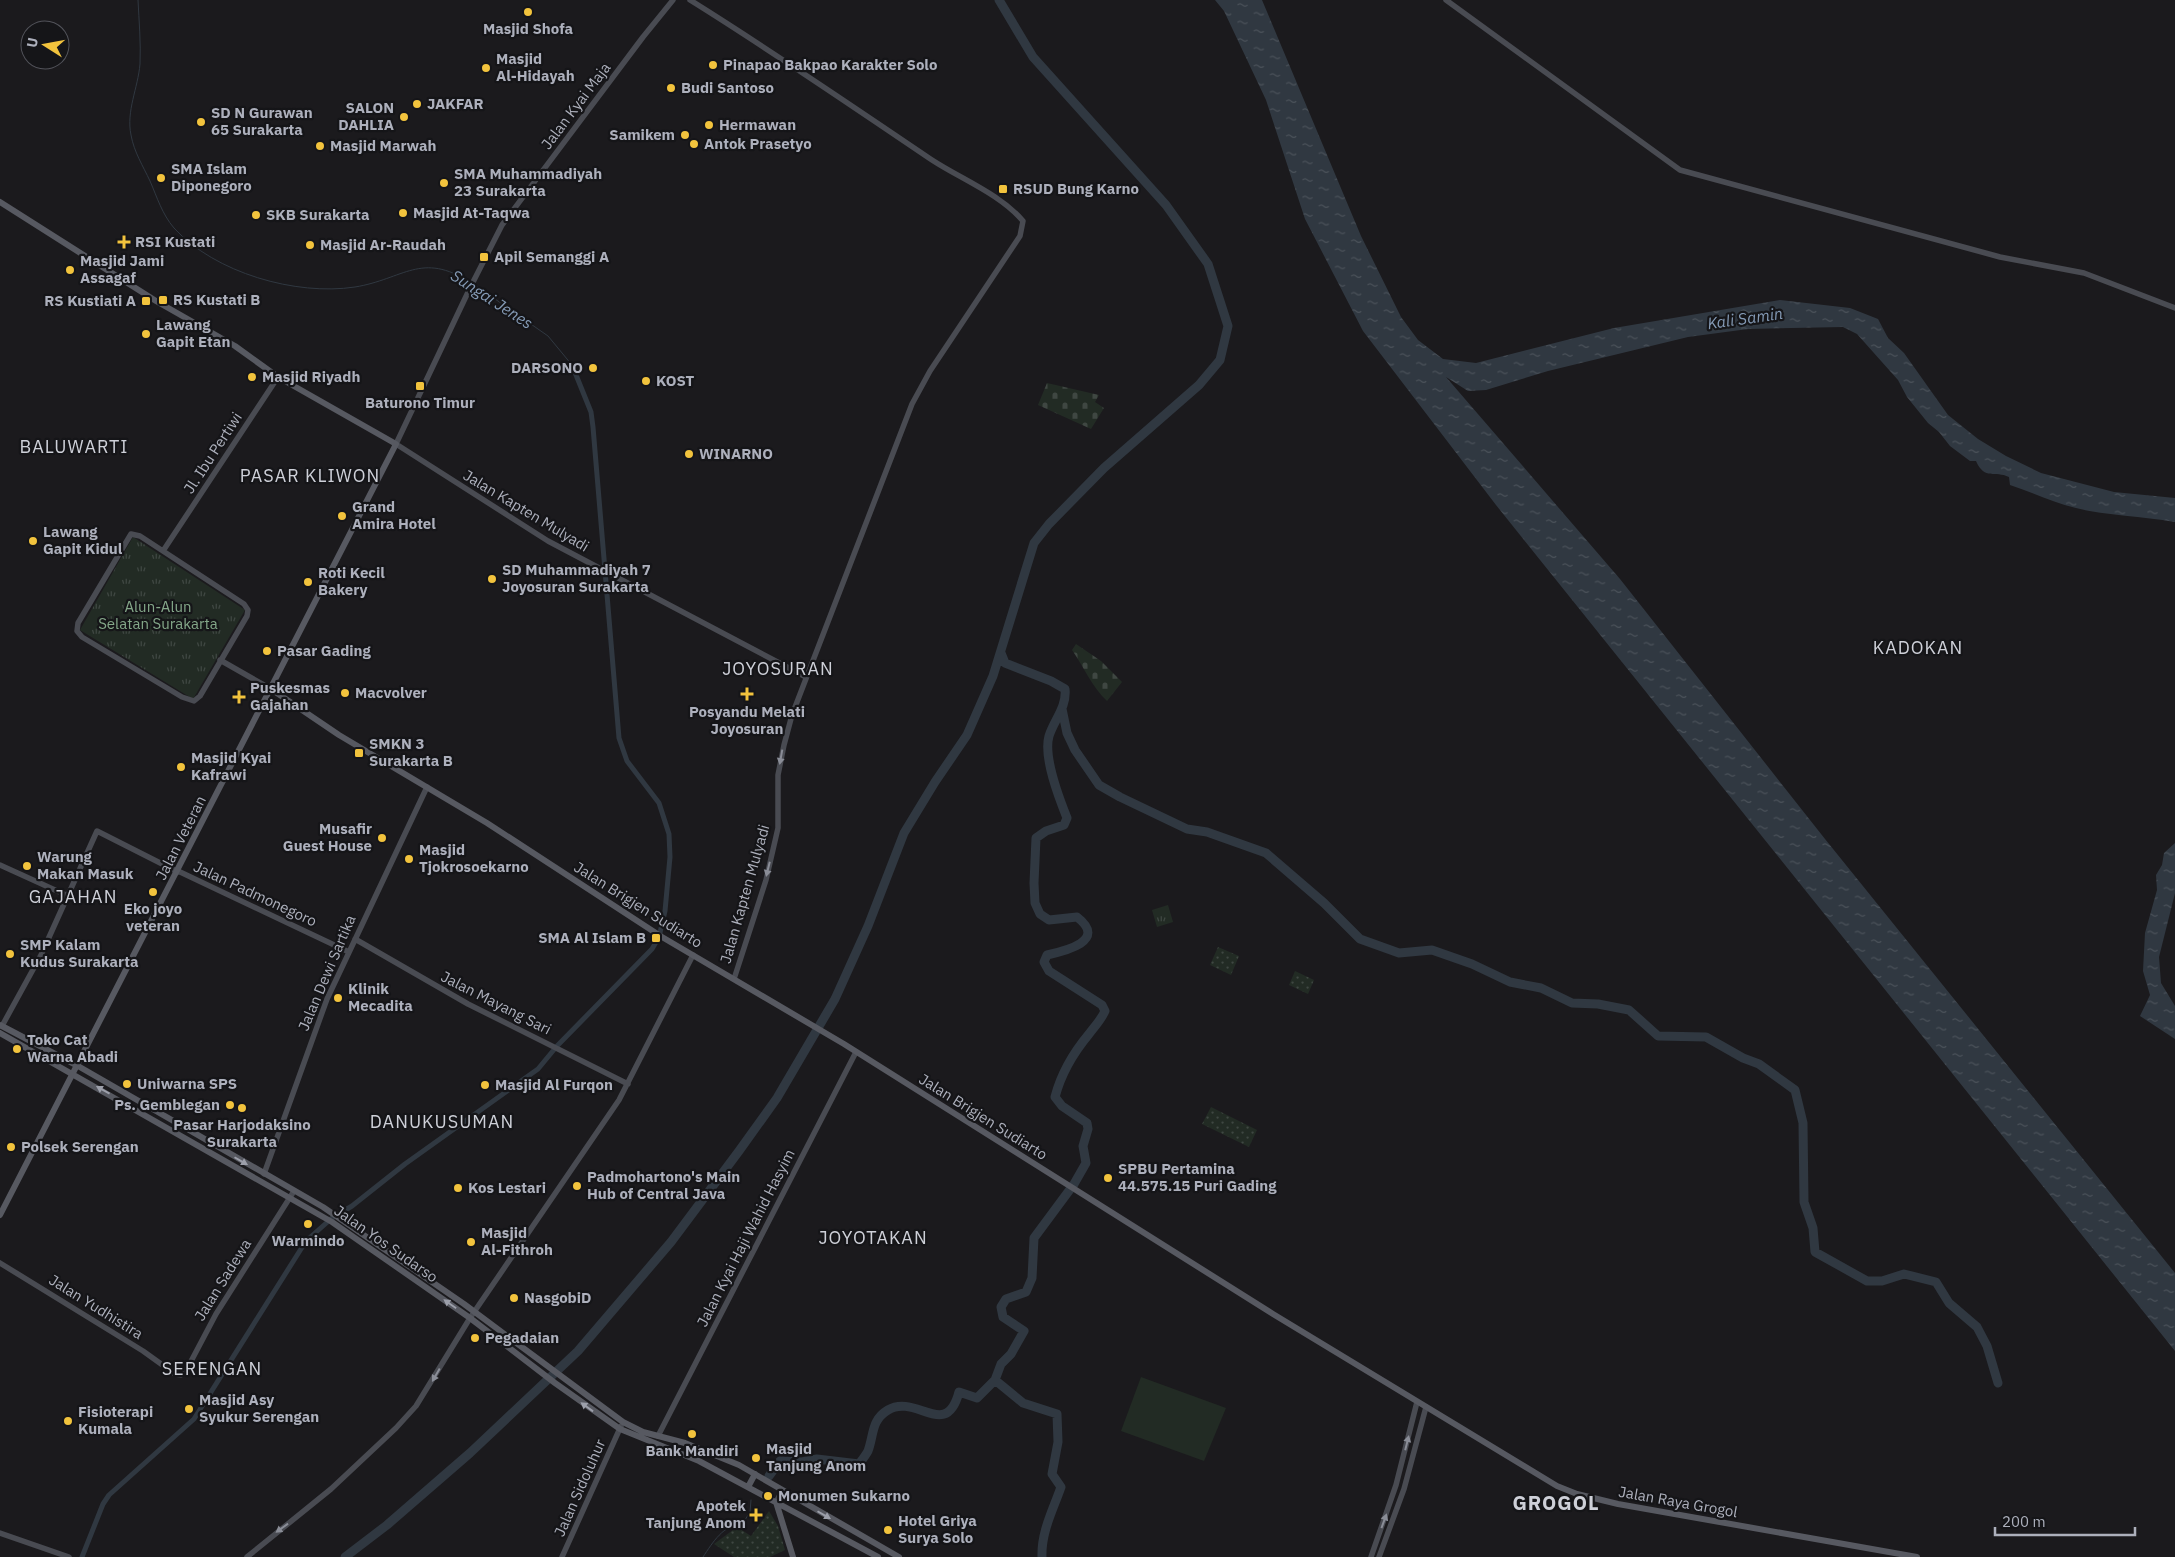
<svg xmlns="http://www.w3.org/2000/svg" width="2175" height="1557" font-family="'IBM Plex Sans',sans-serif">
<style>
.grass{fill:url(#grass-dots)}
.cemetery{fill:url(#cemetery-stones)}
.park{fill:url(#park-tufts)}
.pitch{fill:#222b24}
.water{fill:url(#water-ripples)}
.lines{fill:none;stroke-linecap:round;stroke-linejoin:round}
.stream{stroke:#303841;stroke-width:1}
.canal{stroke:#303841;stroke-width:5}
.river{stroke:#303841;stroke-width:9}
.secondary{stroke:#494b52;stroke-width:5.5}
.primary{stroke:#575961;stroke-width:6}
.oneway{fill:#8a8d97}
.oneway2{fill:#9c9faa}
.poi-dot{fill:#f2c33d;stroke:#151518;stroke-width:2}
.labels{text-anchor:middle;stroke-width:4.5;stroke-linejoin:round;paint-order:stroke}
.poi-label{font-size:15px;font-weight:bold;fill:#adb0bc;stroke:#151518;text-anchor:start}
.street-label{font-size:15px;fill:#adb0bc;stroke:#151518}
.park-label{font-size:15px;fill:#84a789;stroke:#151518}
.water-label{font-size:16px;font-style:italic;fill:#859bb6;stroke:#151518}
.quarter-label{font-size:18px;letter-spacing:1px;fill:#ced0d8;stroke:#151518}
.district-label{font-size:20px;font-weight:bold;letter-spacing:1px;fill:#ced0d8;stroke:#151518}
</style>
<defs>
<pattern id="grass-dots" width="8" height="8" patternUnits="userSpaceOnUse" patternTransform="scale(1.25)"><rect width="8" height="8" fill="#222b24"/><path d="M2 2h.1M6 6h.1" fill="none" stroke="#3f4742" stroke-width="1.8" stroke-linecap="round"/></pattern>
<pattern id="cemetery-stones" width="16" height="16" patternUnits="userSpaceOnUse" patternTransform="scale(1.25)"><rect width="16" height="16" fill="#222b24"/><path d="M2 7V4a2 2 0 0 1 4 0v3zM10 15v-3a2 2 0 0 1 4 0v3z" fill="#3f4742"/></pattern>
<pattern id="park-tufts" width="24" height="20" patternUnits="userSpaceOnUse" patternTransform="scale(1.25)"><rect width="24" height="20" fill="#222b24"/><path d="M3 7l-1-3M5 7V3M7 7l1-3M15 17l-1-3M17 17v-4M19 17l1-3" fill="none" stroke="#3f4742"/></pattern>
<pattern id="water-ripples" width="26" height="14" patternUnits="userSpaceOnUse" patternTransform="scale(1.25)"><rect width="26" height="14" fill="#303841"/><path d="M2 4q2-2 4 0t4 0M15 11q2-2 4 0t4 0" fill="none" stroke="#4b525a"/></pattern>
</defs>
<rect width="100%" height="100%" fill="#1b1a1d"/>
<!-- grass -->
<path class="grass" d="M 1218,947 L 1239,956 L 1231,975 L 1210,965 Z
M 1295,971 L 1314,980 L 1308,994 L 1289,985 Z
M 1211,1107 L 1257,1130 L 1249,1147 L 1202,1124 Z
M 769,1511 L 778,1526 L 785,1550 L 770,1557 L 734,1557 L 714,1544 L 737,1527 L 751,1536 Z"/>
<!-- cemetery -->
<path class="cemetery" d="M 1047,383 L 1099,395 L 1095,402 L 1104,408 L 1091,429 L 1038,405 Z
M 1076,644 L 1101,661 L 1122,682 L 1107,701 C 1092,687 1084,667 1072,650 Z"/>
<!-- park -->
<path class="park" d="M 133,537 L 245,610 L 193,699 L 80,630 Z
M 1168,905 L 1173,922 L 1157,927 L 1152,910 Z"/>
<!-- pitch -->
<path class="pitch" d="M 1141,1377 L 1226,1408 L 1204,1461 L 1121,1431 Z"/>
<!-- water -->
<path class="water" d="M 1215,0 L 1262,0 L 1361,236 L 1401,317 L 1418,340 L 1443,359 L 1476,363 L 1614,328 L 1780,300 L 1850,308 L 1878,319 L 1888,338 L 1904,353 L 1948,415 L 1978,439 L 2006,456 L 2041,473 L 2114,492 L 2175,498 L 2175,522 C 2142,516 2108,516 2076,508 C 2053,503 2032,492 2010,485 L 2009,477 C 1995,470 1985,481 1976,461 L 1970,461 L 1950,446 L 1939,432 L 1928,423 L 1907,397 L 1898,380 L 1857,334 L 1843,327 L 1748,329 L 1688,337 L 1548,371 L 1486,390 L 1468,391 L 1446,377 L 1620,579 L 1825,839 L 2175,1273 L 2175,1351 L 1496,505 L 1363,331 L 1305,219 L 1266,100 L 1224,11 Z
M 2175,843 L 2175,893 L 2159,957 L 2161,983 L 2175,1006 L 2175,1039 L 2140,1016 L 2150,995 L 2143,971 L 2145,933 L 2157,890 L 2156,875 L 2162,865 L 2164,853 Z"/>
<g class="lines">
<!-- stream -->
<path class="stream" d="M 138,0 C 139,21 141,43 140,64 C 138,88 126,111 131,135 C 134,152 143,166 150,181 C 157,197 162,214 174,228 C 215,273 296,296 355,287 C 404,279 421,251 470,282
M 475,285 L 548,336 L 572,365
M 703,1557 C 713,1542 723,1525 743,1523 L 750,1512 L 751,1500"/>
<!-- canal -->
<path class="canal" d="M 82,1557 L 103,1504 L 109,1495 L 194,1419 L 306,1241 L 332,1218 L 352,1206 L 405,1164 L 538,1069 L 557,1046 L 652,949 L 659,937 L 665,911 L 670,857 L 669,834 L 659,803 L 627,761 L 619,738 L 593,427 L 591,412 L 572,365"/>
<!-- river -->
<path class="river" d="M 1062,709 L 1067,733 L 1075,750 L 1099,785 L 1120,797 L 1187,829 L 1207,832 L 1266,853 L 1324,903 L 1360,939 L 1399,953 L 1432,950 L 1472,964 L 1510,982 L 1541,988 L 1572,1003 L 1598,1004 L 1629,1010 L 1658,1036 L 1706,1037 L 1743,1058 L 1759,1064 L 1795,1090 L 1803,1123 L 1804,1202 L 1813,1228 L 1815,1252 L 1867,1281 L 1882,1281 L 1904,1274 L 1936,1282 L 1949,1303 L 1977,1327 L 1987,1346 L 1998,1383
M 995,1380 L 1023,1403 L 1057,1414 L 1058,1442 L 1052,1474 L 1061,1487 C 1053,1510 1041,1532 1042,1557
M 769,1476 L 780,1461 L 802,1462 L 817,1459 L 859,1464 C 862,1460 866,1455 868,1451 C 874,1435 871,1420 888,1410 C 916,1393 946,1441 959,1392 L 977,1398 L 995,1380 L 1001,1364 L 1011,1354 L 1024,1331 L 1003,1317 L 1001,1307 L 1006,1299 L 1026,1292 L 1032,1278 L 1034,1238 L 1074,1184 L 1086,1163 L 1083,1146 L 1088,1129 L 1087,1123 L 1062,1106 L 1055,1097 C 1061,1074 1074,1052 1089,1034 C 1095,1026 1101,1020 1105,1011 L 1102,1005 L 1049,971 L 1044,962 L 1047,955 C 1065,951 1108,941 1077,917 L 1049,920 L 1040,914 L 1035,903 L 1034,883 L 1036,838 L 1046,831 L 1064,825 L 1067,818 C 1059,798 1043,757 1049,736 C 1054,720 1067,707 1065,689 L 1051,681 L 1005,663 L 1001,653
M 345,1557 L 387,1525 L 470,1453 L 578,1351 L 671,1242 L 739,1151 L 777,1098 L 835,999 L 868,926 L 904,833 L 935,782 L 967,735 L 993,676 L 1034,543 L 1049,524 L 1104,468 L 1199,385 L 1220,360 L 1228,326 L 1208,264 L 1166,205 L 1033,57 L 999,0"/>
<!-- secondary -->
<path class="secondary" d="M 673,0 L 643,37 L 502,225 L 470,288 L 396,444 L 548,541 L 806,677
M 690,0 C 772,51 852,106 932,160 C 961,179 1000,194 1023,221 L 1020,236 L 930,371 L 912,404 L 792,715 L 784,745 L 778,775 L 778,828 L 766,880 L 734,979
M 1446,0 L 1680,170 L 2000,257 L 2084,273 L 2175,308
M 131,534 L 140,536 L 244,604 L 248,610 L 247,616 L 200,696 L 194,701 L 182,697 L 82,637 L 77,631 L 78,623 Z
M 163,551 L 278,377
M 220,660 L 271,689
M 0,865 L 66,895
M 178,871 L 349,952
M 355,939 L 468,1004 L 628,1084
M 2,1026 L 41,955 L 97,831 L 178,872
M 264,1174 L 327,999 L 427,787
M 0,1263 L 143,1351 L 175,1374 L 181,1375 L 188,1367 L 216,1314 L 294,1191
M 658,1436 L 856,1052
M 776,1502 L 782,1491
M 0,1533 L 69,1557
M 247,1557 L 331,1489 L 396,1428 L 416,1406 L 470,1318 L 619,1100 L 693,955
M 562,1557 L 621,1426
M 1371,1557 L 1396,1485 L 1417,1402
M 1379,1557 L 1404,1489 L 1426,1407"/>
<!-- primary -->
<path class="primary" d="M 0,202 L 156,301 L 235,346 L 278,377 L 396,444 L 0,1215
M 271,689 L 339,735 L 487,823 L 662,937 L 844,1044 L 1273,1314 L 1557,1486 L 1577,1494 L 1618,1504 L 1917,1557
M 0,1025 L 78,1066 L 323,1207 L 464,1304 L 623,1422 L 643,1432 L 685,1443 L 739,1465 L 899,1557
M 0,1033 L 332,1222 L 470,1318 L 555,1383 L 620,1429 L 699,1461 L 878,1557
M 748,1487 L 755,1474
M 776,1502 L 793,1557"/>
</g>
<!-- one-way arrows -->
<defs><path id="oneway-solid" d="M-6-.8H1V-3.2L6.5 0L1 3.2V.8H-6Z" transform="scale(1.25)"/></defs>
<g class="oneway">
<use href="#oneway-solid" transform="translate(781 757) rotate(100)"/>
<use href="#oneway-solid" transform="translate(768 869) rotate(104)"/>
<use href="#oneway-solid" transform="translate(436 1375) rotate(120)"/>
<use href="#oneway-solid" transform="translate(1407 1443) rotate(-76)"/>
<use href="#oneway-solid" transform="translate(1384 1521) rotate(-70)"/>
<use href="#oneway-solid" transform="translate(282 1528) rotate(144)"/>
</g>
<g class="oneway2">
<use href="#oneway-solid" transform="translate(103 1090) rotate(-151)"/>
<use href="#oneway-solid" transform="translate(241 1161) rotate(30)"/>
<use href="#oneway-solid" transform="translate(450 1304) rotate(-145)"/>
<use href="#oneway-solid" transform="translate(587 1407) rotate(-144)"/>
<use href="#oneway-solid" transform="translate(824 1515) rotate(30)"/>
</g>
<!-- markers -->
<g class="poi-dot">
<circle cx="528" cy="12" r="5"/>
<circle cx="713" cy="65" r="5"/>
<circle cx="486" cy="68" r="5"/>
<circle cx="671" cy="88" r="5"/>
<circle cx="417" cy="104" r="5"/>
<circle cx="404" cy="117" r="5"/>
<circle cx="201" cy="122" r="5"/>
<circle cx="709" cy="125" r="5"/>
<circle cx="685" cy="135" r="5"/>
<circle cx="694" cy="144" r="5"/>
<circle cx="320" cy="146" r="5"/>
<circle cx="161" cy="178" r="5"/>
<circle cx="444" cy="183" r="5"/>
<rect x="998" y="184" width="10" height="10" rx="2.5"/>
<circle cx="403" cy="213" r="5"/>
<circle cx="256" cy="215" r="5"/>
<path d="M121.5 234.5h5v5h5v5h-5v5h-5v-5h-5v-5h5z"/>
<circle cx="310" cy="245" r="5"/>
<rect x="479" y="252" width="10" height="10" rx="2.5"/>
<circle cx="70" cy="270" r="5"/>
<rect x="158" y="295" width="10" height="10" rx="2.5"/>
<rect x="141" y="296" width="10" height="10" rx="2.5"/>
<circle cx="146" cy="334" r="5"/>
<circle cx="593" cy="368" r="5"/>
<circle cx="252" cy="377" r="5"/>
<circle cx="646" cy="381" r="5"/>
<rect x="415" y="381" width="10" height="10" rx="2.5"/>
<circle cx="689" cy="454" r="5"/>
<circle cx="342" cy="516" r="5"/>
<circle cx="33" cy="541" r="5"/>
<circle cx="492" cy="579" r="5"/>
<circle cx="308" cy="582" r="5"/>
<circle cx="267" cy="651" r="5"/>
<circle cx="345" cy="693" r="5"/>
<path d="M744.5 686.5h5v5h5v5h-5v5h-5v-5h-5v-5h5z"/>
<path d="M236.5 689.5h5v5h5v5h-5v5h-5v-5h-5v-5h5z"/>
<rect x="354" y="748" width="10" height="10" rx="2.5"/>
<circle cx="181" cy="767" r="5"/>
<circle cx="382" cy="838" r="5"/>
<circle cx="409" cy="859" r="5"/>
<circle cx="27" cy="866" r="5"/>
<circle cx="153" cy="892" r="5"/>
<rect x="651" y="933" width="10" height="10" rx="2.5"/>
<circle cx="10" cy="954" r="5"/>
<circle cx="338" cy="998" r="5"/>
<circle cx="17" cy="1049" r="5"/>
<circle cx="127" cy="1084" r="5"/>
<circle cx="485" cy="1085" r="5"/>
<circle cx="230" cy="1105" r="5"/>
<circle cx="242" cy="1108" r="5"/>
<circle cx="11" cy="1147" r="5"/>
<circle cx="1108" cy="1178" r="5"/>
<circle cx="577" cy="1186" r="5"/>
<circle cx="458" cy="1188" r="5"/>
<circle cx="308" cy="1224" r="5"/>
<circle cx="471" cy="1242" r="5"/>
<circle cx="514" cy="1298" r="5"/>
<circle cx="475" cy="1338" r="5"/>
<circle cx="189" cy="1409" r="5"/>
<circle cx="68" cy="1421" r="5"/>
<circle cx="692" cy="1434" r="5"/>
<circle cx="756" cy="1458" r="5"/>
<circle cx="768" cy="1496" r="5"/>
<path d="M753.5 1507.5h5v5h5v5h-5v5h-5v-5h-5v-5h5z"/>
<circle cx="888" cy="1530" r="5"/>
</g>
<g class="labels">
<!-- poi labels -->
<g class="poi-label">
<text x="528" y="34" text-anchor="middle">Masjid Shofa</text>
<text x="496" y="64">Masjid<tspan x="496" dy="17">Al-Hidayah</tspan></text>
<text x="723" y="70">Pinapao Bakpao Karakter Solo</text>
<text x="681" y="93">Budi Santoso</text>
<text x="427" y="109">JAKFAR</text>
<text x="394" y="113" text-anchor="end">SALON<tspan x="394" dy="17">DAHLIA</tspan></text>
<text x="211" y="118">SD N Gurawan<tspan x="211" dy="17">65 Surakarta</tspan></text>
<text x="719" y="130">Hermawan</text>
<text x="675" y="140" text-anchor="end">Samikem</text>
<text x="704" y="149">Antok Prasetyo</text>
<text x="330" y="151">Masjid Marwah</text>
<text x="171" y="174">SMA Islam<tspan x="171" dy="17">Diponegoro</tspan></text>
<text x="454" y="179">SMA Muhammadiyah<tspan x="454" dy="17">23 Surakarta</tspan></text>
<text x="1013" y="194">RSUD Bung Karno</text>
<text x="413" y="218">Masjid At-Taqwa</text>
<text x="266" y="220">SKB Surakarta</text>
<text x="135" y="247">RSI Kustati</text>
<text x="320" y="250">Masjid Ar-Raudah</text>
<text x="494" y="262">Apil Semanggi A</text>
<text x="80" y="266">Masjid Jami<tspan x="80" dy="17">Assagaf</tspan></text>
<text x="173" y="305">RS Kustati B</text>
<text x="136" y="306" text-anchor="end">RS Kustiati A</text>
<text x="156" y="330">Lawang<tspan x="156" dy="17">Gapit Etan</tspan></text>
<text x="583" y="373" text-anchor="end">DARSONO</text>
<text x="262" y="382">Masjid Riyadh</text>
<text x="656" y="386">KOST</text>
<text x="420" y="408" text-anchor="middle">Baturono Timur</text>
<text x="699" y="459">WINARNO</text>
<text x="352" y="512">Grand<tspan x="352" dy="17">Amira Hotel</tspan></text>
<text x="43" y="537">Lawang<tspan x="43" dy="17">Gapit Kidul</tspan></text>
<text x="502" y="575">SD Muhammadiyah 7<tspan x="502" dy="17">Joyosuran Surakarta</tspan></text>
<text x="318" y="578">Roti Kecil<tspan x="318" dy="17">Bakery</tspan></text>
<text x="277" y="656">Pasar Gading</text>
<text x="250" y="693">Puskesmas<tspan x="250" dy="17">Gajahan</tspan></text>
<text x="355" y="698">Macvolver</text>
<text x="747" y="717" text-anchor="middle">Posyandu Melati<tspan x="747" dy="17">Joyosuran</tspan></text>
<text x="369" y="749">SMKN 3<tspan x="369" dy="17">Surakarta B</tspan></text>
<text x="191" y="763">Masjid Kyai<tspan x="191" dy="17">Kafrawi</tspan></text>
<text x="372" y="834" text-anchor="end">Musafir<tspan x="372" dy="17">Guest House</tspan></text>
<text x="419" y="855">Masjid<tspan x="419" dy="17">Tjokrosoekarno</tspan></text>
<text x="37" y="862">Warung<tspan x="37" dy="17">Makan Masuk</tspan></text>
<text x="153" y="914" text-anchor="middle">Eko joyo<tspan x="153" dy="17">veteran</tspan></text>
<text x="646" y="943" text-anchor="end">SMA Al Islam B</text>
<text x="20" y="950">SMP Kalam<tspan x="20" dy="17">Kudus Surakarta</tspan></text>
<text x="348" y="994">Klinik<tspan x="348" dy="17">Mecadita</tspan></text>
<text x="27" y="1045">Toko Cat<tspan x="27" dy="17">Warna Abadi</tspan></text>
<text x="137" y="1089">Uniwarna SPS</text>
<text x="495" y="1090">Masjid Al Furqon</text>
<text x="220" y="1110" text-anchor="end">Ps. Gemblegan</text>
<text x="242" y="1130" text-anchor="middle">Pasar Harjodaksino<tspan x="242" dy="17">Surakarta</tspan></text>
<text x="21" y="1152">Polsek Serengan</text>
<text x="1118" y="1174">SPBU Pertamina<tspan x="1118" dy="17">44.575.15 Puri Gading</tspan></text>
<text x="587" y="1182">Padmohartono's Main<tspan x="587" dy="17">Hub of Central Java</tspan></text>
<text x="468" y="1193">Kos Lestari</text>
<text x="481" y="1238">Masjid<tspan x="481" dy="17">Al-Fithroh</tspan></text>
<text x="308" y="1246" text-anchor="middle">Warmindo</text>
<text x="524" y="1303">NasgobiD</text>
<text x="485" y="1343">Pegadaian</text>
<text x="199" y="1405">Masjid Asy<tspan x="199" dy="17">Syukur Serengan</tspan></text>
<text x="78" y="1417">Fisioterapi<tspan x="78" dy="17">Kumala</tspan></text>
<text x="766" y="1454">Masjid<tspan x="766" dy="17">Tanjung Anom</tspan></text>
<text x="692" y="1456" text-anchor="middle">Bank Mandiri</text>
<text x="778" y="1501">Monumen Sukarno</text>
<text x="746" y="1511" text-anchor="end">Apotek<tspan x="746" dy="17">Tanjung Anom</tspan></text>
<text x="898" y="1526">Hotel Griya<tspan x="898" dy="17">Surya Solo</tspan></text>
</g>
<!-- street labels -->
<g class="street-label">
<text transform="translate(576 106) rotate(-53)" y="5">Jalan Kyai Maja</text>
<text transform="translate(213 453) rotate(-57)" y="5">Jl. Ibu Pertiwi</text>
<text transform="translate(526 511) rotate(31)" y="5">Jalan Kapten Mulyadi</text>
<text transform="translate(181 838) rotate(-63)" y="5">Jalan Veteran</text>
<text transform="translate(255 894) rotate(25)" y="5">Jalan Padmonegoro</text>
<text transform="translate(745 894) rotate(-74)" y="5">Jalan Kapten Mulyadi</text>
<text transform="translate(638 905) rotate(32)" y="5">Jalan Brigjen Sudiarto</text>
<text transform="translate(327 973) rotate(-67)" y="5">Jalan Dewi Sartika</text>
<text transform="translate(496 1003) rotate(27)" y="5">Jalan Mayang Sari</text>
<text transform="translate(983 1117) rotate(32)" y="5">Jalan Brigjen Sudiarto</text>
<text transform="translate(746 1238) rotate(-63)" y="5">Jalan Kyai Haji Wahid Hasyim</text>
<text transform="translate(386 1244) rotate(35)" y="5">Jalan Yos Sudarso</text>
<text transform="translate(223 1280) rotate(-58)" y="5">Jalan Sadewa</text>
<text transform="translate(96 1307) rotate(32)" y="5">Jalan Yudhistira</text>
<text transform="translate(580 1488) rotate(-66)" y="5">Jalan Sidoluhur</text>
<text transform="translate(1678 1502) rotate(10)" y="5">Jalan Raya Grogol</text>
</g>
<!-- park labels -->
<g class="park-label">
<text x="158" y="612">Alun-Alun<tspan x="158" dy="17">Selatan Surakarta</tspan></text>
</g>
<!-- water labels -->
<g class="water-label">
<text transform="translate(492 299) rotate(33)" y="6">Sungai Jenes</text>
<text transform="translate(1745 318) rotate(-8)" y="6">Kali Samin</text>
</g>
<!-- quarter labels -->
<g class="quarter-label">
<text x="74" y="453">BALUWARTI</text>
<text x="310" y="482">PASAR KLIWON</text>
<text x="1918" y="654">KADOKAN</text>
<text x="778" y="675">JOYOSURAN</text>
<text x="73" y="903">GAJAHAN</text>
<text x="442" y="1128">DANUKUSUMAN</text>
<text x="873" y="1244">JOYOTAKAN</text>
<text x="212" y="1375">SERENGAN</text>
</g>
<!-- district labels -->
<g class="district-label">
<text x="1556" y="1510">GROGOL</text>
</g>
</g>
<!-- north arrow -->
<g transform="translate(45 45) rotate(281)"><circle r="24" fill="#151518" stroke="#52535a"/>
<path d="M0-4L9 19L0 12L-9 19Z" fill="#f2c33d"/>
<text y="-8" font-size="14" font-weight="bold" text-anchor="middle" fill="#adb0bc">U</text>
</g>
<!-- scale -->
<path d="M1995 1527v8h140v-8" fill="none" stroke="#adb0bc" stroke-width="2.5"/>
<text x="2002" y="1527" font-size="15" fill="#adb0bc" stroke="#151518" stroke-width="4" paint-order="stroke">200 m</text>
</svg>
